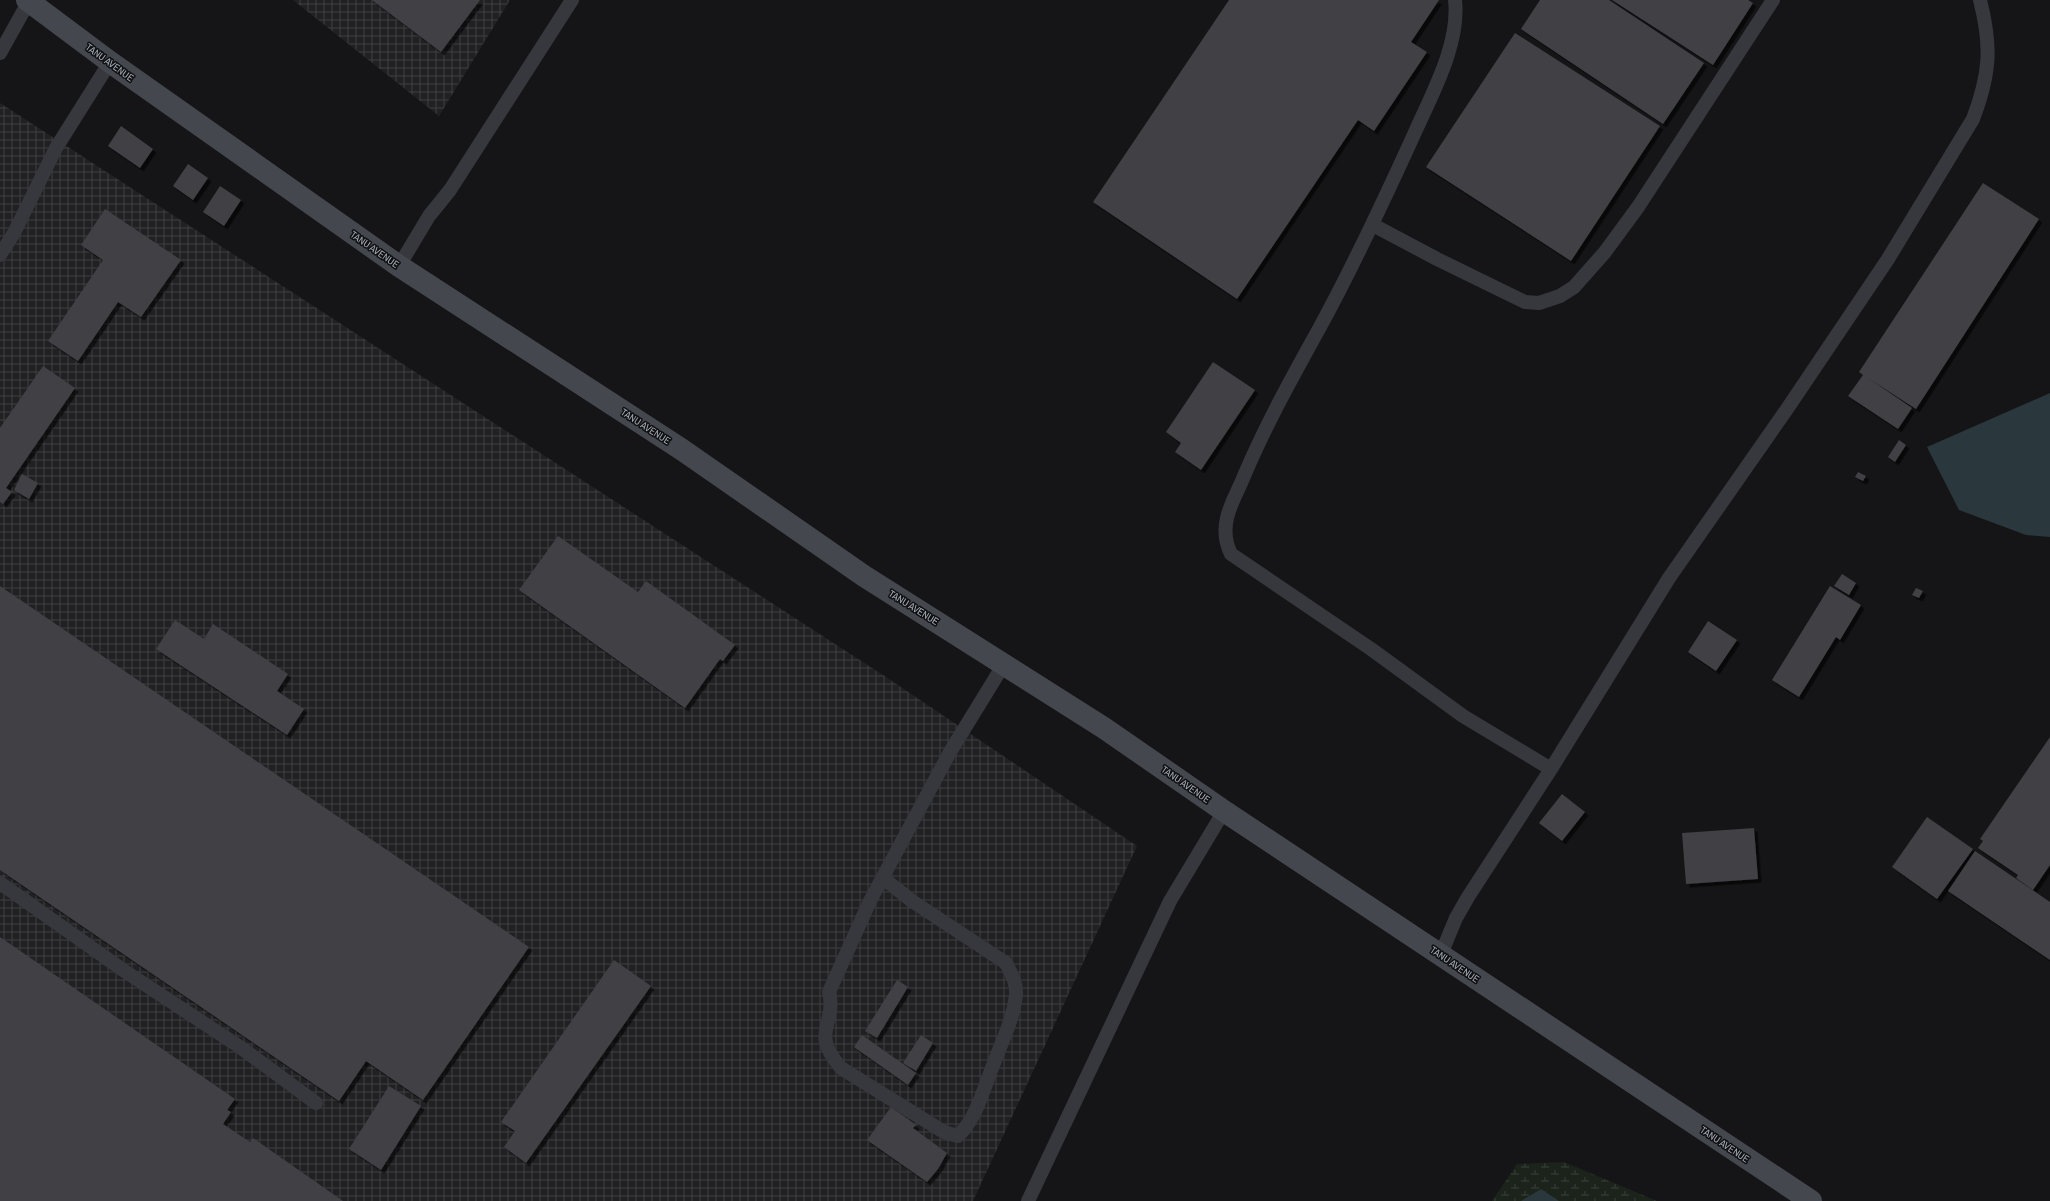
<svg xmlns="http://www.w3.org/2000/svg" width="2050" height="1201" font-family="'Archivo Narrow',sans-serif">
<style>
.industrial{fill:url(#industrial-grid)}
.wetland{fill:url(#wetland-marsh)}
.water{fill:#2a373d}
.building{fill:#3f4045;filter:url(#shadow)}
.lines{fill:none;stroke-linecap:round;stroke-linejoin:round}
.lane{stroke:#36383d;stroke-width:14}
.secondary{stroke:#44474d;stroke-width:22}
.labels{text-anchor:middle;stroke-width:3;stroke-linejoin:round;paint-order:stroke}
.street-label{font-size:10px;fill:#a6aeb9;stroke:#101012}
</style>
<defs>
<pattern id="industrial-grid" width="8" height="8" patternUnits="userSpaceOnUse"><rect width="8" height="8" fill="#212124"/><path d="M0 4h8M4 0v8" fill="none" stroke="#3e3f42"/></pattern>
<pattern id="wetland-marsh" width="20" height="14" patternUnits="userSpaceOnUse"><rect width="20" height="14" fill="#1b231b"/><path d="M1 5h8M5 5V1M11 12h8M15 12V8" fill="none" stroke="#39403a"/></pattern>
<filter id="shadow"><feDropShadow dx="3.5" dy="3.5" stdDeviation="0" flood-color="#0009"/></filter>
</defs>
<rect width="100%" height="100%" fill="#151517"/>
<!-- industrial -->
<path class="industrial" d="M 293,0 L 510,0 L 439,116 Z
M 0,103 L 886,677 L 1137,846 L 973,1201 L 0,1201 Z"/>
<!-- wetland -->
<path class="wetland" d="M 1564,1162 L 1657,1201 L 1492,1201 L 1517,1164 Z"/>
<!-- water -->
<path class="water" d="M 2050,393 L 2050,537 L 2026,535 L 1959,510 L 1927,447 Z
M 1541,1189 L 1559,1201 L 1521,1201 Z"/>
<!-- building -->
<path class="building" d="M 372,0 L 480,0 L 441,52 Z
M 1229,0 L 1439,0 L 1411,42 L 1427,52 L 1374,131 L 1358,120 L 1237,299 L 1093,202 Z
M 1540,0 L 1609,0 L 1704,63 L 1663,124 L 1521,29 Z
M 1612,0 L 1748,0 L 1753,3 L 1713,65 Z
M 1515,33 L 1660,126 L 1571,261 L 1426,167 Z
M 121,126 L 153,149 L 140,168 L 108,146 Z
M 188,164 L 208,178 L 193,200 L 173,186 Z
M 1983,183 L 2039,219 L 1916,409 L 1868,378 L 1912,408 L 1898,429 L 1848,396 L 1863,375 L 1859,372 Z
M 220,186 L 241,200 L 224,226 L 203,212 Z
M 105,209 L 181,260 L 141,317 L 118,302 L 78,361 L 48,341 L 103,260 L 81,245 Z
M 1213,362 L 1255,390 L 1201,470 L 1175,452 L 1181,443 L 1166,432 Z
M 43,366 L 75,388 L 6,488 L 12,492 L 3,504 L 0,502 L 0,428 Z
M 1899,440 L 1906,445 L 1895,462 L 1888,457 Z
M 1858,472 L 1866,476 L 1863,481 L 1855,477 Z
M 22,474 L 38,483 L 29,499 L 14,490 Z
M 558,536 L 638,592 L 646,581 L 735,645 L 723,661 L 720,659 L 685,708 L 519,590 Z
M 1842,574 L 1856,583 L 1849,595 L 1834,586 Z
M 0,586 L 529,947 L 423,1100 L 366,1061 L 339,1101 L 0,870 Z
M 1830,586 L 1861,605 L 1840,640 L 1836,637 L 1799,697 L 1772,680 Z
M 1916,588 L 1923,591 L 1919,598 L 1912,595 Z
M 175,620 L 204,639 L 213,624 L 288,674 L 277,691 L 304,709 L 287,735 L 156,649 Z
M 1708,621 L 1737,640 L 1716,671 L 1688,652 Z
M 2050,737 L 2050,865 L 2033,890 L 2016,878 L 2018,875 L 1978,848 L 1983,841 L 1980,839 Z
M 1562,794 L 1585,812 L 1562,841 L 1539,823 Z
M 1927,817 L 1973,849 L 1937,899 L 1892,867 Z
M 1754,828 L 1758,879 L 1686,884 L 1682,833 Z
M 1975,851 L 2050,902 L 2050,960 L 1948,891 Z
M 0,937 L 235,1099 L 227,1110 L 231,1112 L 223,1124 L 250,1142 L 253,1138 L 343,1201 L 0,1201 Z
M 614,960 L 651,986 L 526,1163 L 504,1147 L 515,1131 L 501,1122 Z
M 897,980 L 908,987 L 877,1038 L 865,1031 Z
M 862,1035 L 916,1073 L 908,1085 L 854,1047 Z
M 921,1035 L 933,1043 L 916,1071 L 903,1063 Z
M 389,1086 L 421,1106 L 381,1170 L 349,1149 Z
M 891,1107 L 916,1125 L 913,1128 L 947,1153 L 938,1169 L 927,1182 L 867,1140 Z"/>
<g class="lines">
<!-- lane -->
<path class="lane" d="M 1455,0 C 1460,43 1433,92 1416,130 C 1386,196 1355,263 1320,327 C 1293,376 1266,424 1244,476 C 1239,489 1230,504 1227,518 C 1224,531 1225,542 1231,554 L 1371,649 L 1463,716 L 1551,769
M 0,53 L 29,1
M 1373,225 L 1437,259 L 1525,302 L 1539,303 L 1560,296 L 1574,287 L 1605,252 L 1638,207 L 1773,0
M 0,255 L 14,233 L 56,148 L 110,62
M 399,266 L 429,216 L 450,190 L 572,0
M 883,878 L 912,901 L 1006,963 C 1011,973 1017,983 1016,995 C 1013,1021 1001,1043 992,1068 C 983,1091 976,1119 958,1136 L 944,1132 L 841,1068 C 809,1031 837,1026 829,992 L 870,901 L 950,752 L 1004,664
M 0,883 L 123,970 L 240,1047 L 316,1103
M 1441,954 L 1456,918 L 1468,897 L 1551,769 L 1669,578 L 1787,409 L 1888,259 L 1973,119 C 1990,74 1992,47 1980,0
M 1028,1201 L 1170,901 L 1224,811"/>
<!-- secondary -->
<path class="secondary" d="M 27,0 L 110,62 L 399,266 L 681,449 L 864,576 L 1104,728 L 1224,811 L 1811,1201"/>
</g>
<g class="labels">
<!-- street labels -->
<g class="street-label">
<text transform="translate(110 62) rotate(36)" y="4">TANU AVENUE</text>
<text transform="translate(375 249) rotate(35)" y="4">TANU AVENUE</text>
<text transform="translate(646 426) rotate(33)" y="4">TANU AVENUE</text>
<text transform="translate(914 607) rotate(32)" y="4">TANU AVENUE</text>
<text transform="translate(1186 784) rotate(35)" y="4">TANU AVENUE</text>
<text transform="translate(1455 964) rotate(34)" y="4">TANU AVENUE</text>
<text transform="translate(1725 1144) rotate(34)" y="4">TANU AVENUE</text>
</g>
</g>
</svg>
